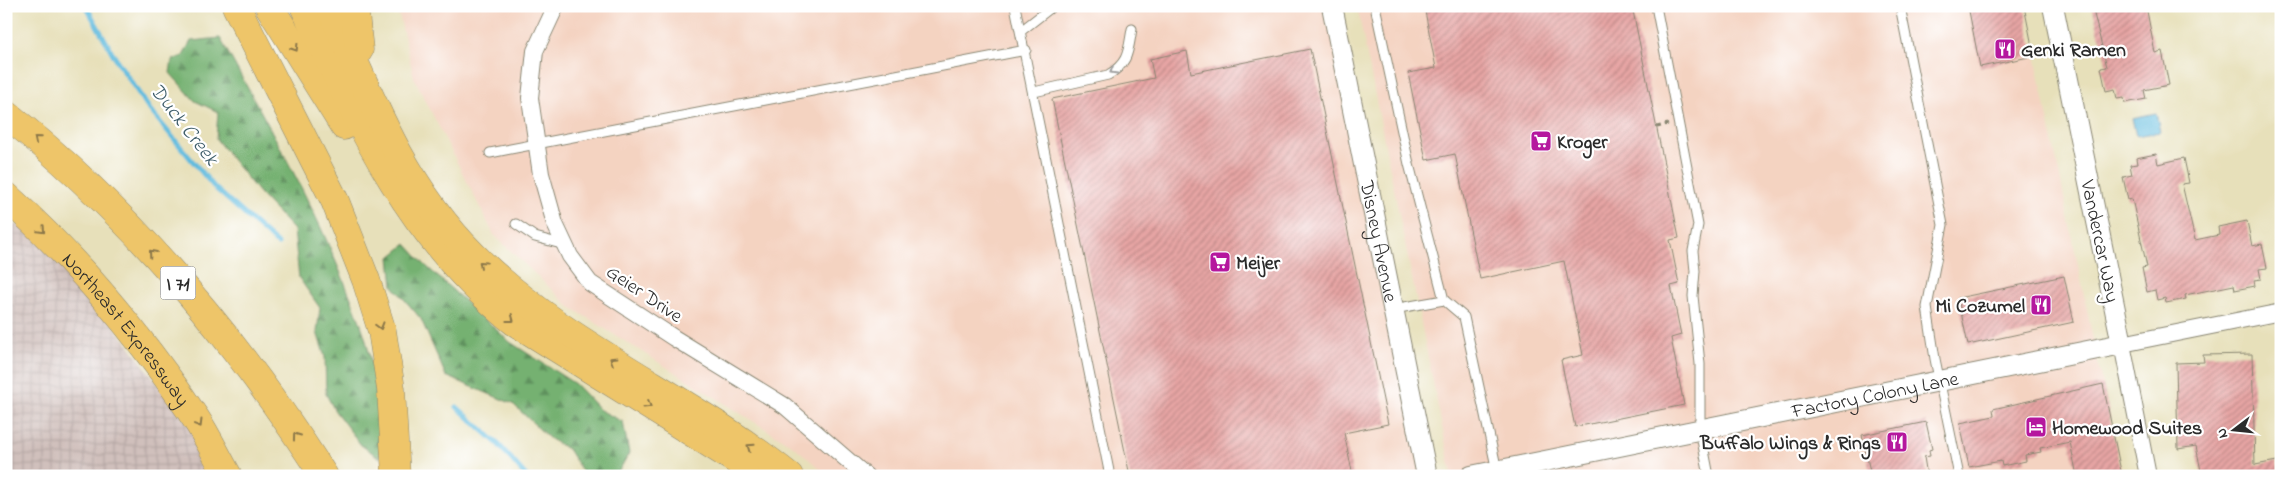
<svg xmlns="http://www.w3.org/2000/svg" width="2287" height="482" font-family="'Indie Flower',sans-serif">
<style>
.built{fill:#f4d3c1}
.industrial{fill:url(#industrial-grid)}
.forest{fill:url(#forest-firs);stroke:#506e4e}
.water{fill:#60bbde;stroke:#467384}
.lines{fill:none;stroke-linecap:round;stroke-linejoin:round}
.stream{stroke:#60bbde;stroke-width:5}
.building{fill:url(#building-hatch)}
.service-casing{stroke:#898672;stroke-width:11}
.minor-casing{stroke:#898672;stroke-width:18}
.tertiary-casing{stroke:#898672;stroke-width:22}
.motorway-casing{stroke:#898672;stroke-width:29}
.path{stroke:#898672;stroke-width:3;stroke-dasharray:4 4;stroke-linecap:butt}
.service{stroke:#fff;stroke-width:9}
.minor{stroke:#fff;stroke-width:16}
.tertiary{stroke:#fff;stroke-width:20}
.motorway{stroke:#eec569;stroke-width:28}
.oneway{stroke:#8c784a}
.oneway2{stroke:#a0a0a0}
.labels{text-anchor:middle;stroke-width:4.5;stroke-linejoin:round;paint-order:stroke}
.shield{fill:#fff;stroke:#6b6b6b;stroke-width:1}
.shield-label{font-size:19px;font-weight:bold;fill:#2b2b2b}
.poi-label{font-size:20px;font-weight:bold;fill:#2b2b2b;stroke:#fff;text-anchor:start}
.street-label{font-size:20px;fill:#2b2b2b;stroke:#fff}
.water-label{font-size:21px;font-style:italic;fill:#3e5d6a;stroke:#fff}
</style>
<defs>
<pattern id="industrial-grid" width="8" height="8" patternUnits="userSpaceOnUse" patternTransform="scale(1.25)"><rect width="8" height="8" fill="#d0c0bc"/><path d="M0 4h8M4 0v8" fill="none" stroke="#b3a5a2"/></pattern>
<pattern id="forest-firs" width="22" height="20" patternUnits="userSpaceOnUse" patternTransform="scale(1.25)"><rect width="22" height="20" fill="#74b171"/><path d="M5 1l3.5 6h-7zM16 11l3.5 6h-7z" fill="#5f905d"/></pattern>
<pattern id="building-hatch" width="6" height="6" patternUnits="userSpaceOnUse" patternTransform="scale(1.25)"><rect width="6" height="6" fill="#e7a5a4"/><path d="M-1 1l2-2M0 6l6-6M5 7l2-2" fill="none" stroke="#bb8786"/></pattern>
</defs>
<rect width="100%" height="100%" fill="#fff"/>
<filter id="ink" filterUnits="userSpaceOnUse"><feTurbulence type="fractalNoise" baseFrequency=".02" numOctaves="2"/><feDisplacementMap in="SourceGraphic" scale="10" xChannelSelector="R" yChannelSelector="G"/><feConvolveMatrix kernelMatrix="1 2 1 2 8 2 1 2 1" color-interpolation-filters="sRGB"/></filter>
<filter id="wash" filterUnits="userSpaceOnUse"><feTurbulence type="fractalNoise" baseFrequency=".0096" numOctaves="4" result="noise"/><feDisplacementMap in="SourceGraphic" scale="20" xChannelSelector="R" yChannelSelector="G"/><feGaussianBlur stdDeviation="1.12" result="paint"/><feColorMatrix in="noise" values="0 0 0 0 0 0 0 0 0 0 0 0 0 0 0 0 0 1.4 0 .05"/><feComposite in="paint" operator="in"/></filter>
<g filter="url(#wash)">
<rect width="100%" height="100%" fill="#e7e0ba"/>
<!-- built -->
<path class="built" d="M 397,6 L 1332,6 L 1427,476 L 828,476 L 796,448 L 570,307 L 494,235 L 414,78 Z
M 1357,6 L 2025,6 L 2121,476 L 1452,476 Z"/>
<!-- industrial -->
<path class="industrial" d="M 36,223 L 228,476 L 6,476 L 6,226 Z"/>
<!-- forest -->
<path class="forest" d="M 220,38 C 264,118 310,196 344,281 C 353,304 364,328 369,353 C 378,386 379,423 380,458 L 361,445 L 335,411 L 326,394 L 325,357 L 317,332 L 320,308 L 299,278 L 294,230 L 259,193 L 216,139 L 218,112 L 195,101 L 170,73 L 172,60 L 183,56 L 191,41 Z
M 406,244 L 425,265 L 510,342 L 575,384 L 600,410 L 623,422 L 629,453 L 616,476 L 585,476 L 568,449 L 550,439 L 513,404 L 446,376 L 421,319 L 393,286 L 390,257 Z"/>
<!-- water -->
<path class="water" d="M 2156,113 L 2160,132 L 2136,136 L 2132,118 Z"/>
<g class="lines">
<!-- stream -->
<path class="stream" d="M 86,6 L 117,61 L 150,110 L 215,188 L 278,244
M 457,407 L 499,445 L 526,476"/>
</g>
<g id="blocks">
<!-- building -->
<path class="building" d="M 1424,6 L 1632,6 L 1679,238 L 1670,240 L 1679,284 L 1671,286 L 1681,335 L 1671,338 L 1684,405 L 1575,427 L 1561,360 L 1583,355 L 1564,261 L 1480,279 L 1455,154 L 1426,160 L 1408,73 L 1436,68 Z
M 1968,6 L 2024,6 L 2034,56 L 1980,67 Z
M 2092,6 L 2146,6 L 2155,53 L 2162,51 L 2169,85 L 2144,90 L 2146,99 L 2125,103 L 2124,98 L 2117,99 L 2115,89 L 2106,91 L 2101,68 L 2107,67 Z
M 1310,49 L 1388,424 L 1344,433 L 1353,476 L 1130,476 L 1052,99 L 1154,78 L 1150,59 L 1187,51 L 1191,73 Z
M 2156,154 L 2158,164 L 2184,158 L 2189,183 L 2182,184 L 2195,240 L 2219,235 L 2218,227 L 2247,221 L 2252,246 L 2262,244 L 2267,268 L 2259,269 L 2261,279 L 2254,280 L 2255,286 L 2235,290 L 2234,285 L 2185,295 L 2186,299 L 2166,303 L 2165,298 L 2157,300 L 2155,290 L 2147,292 L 2142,268 L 2147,267 L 2132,199 L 2128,200 L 2123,177 L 2132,175 L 2130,165 L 2137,164 L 2136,158 Z
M 2064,276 L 2074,322 L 1968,345 L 1958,298 Z
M 2252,354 L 2255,465 L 2277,461 L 2280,476 L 2202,476 L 2196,446 L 2178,449 L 2176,363 L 2204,362 L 2203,355 Z
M 2103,384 L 2122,476 L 2077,476 L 2070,442 L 2040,448 L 2041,452 L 2025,455 L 2026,461 L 2002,466 L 2001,461 L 1969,467 L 1960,423 L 1994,416 L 1993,409 Z
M 1926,422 L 1932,449 L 1929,450 L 1930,456 L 1924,457 L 1927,476 L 1871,476 L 1862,435 Z"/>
</g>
</g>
<g filter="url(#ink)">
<use href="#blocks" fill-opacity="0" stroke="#898672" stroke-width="1"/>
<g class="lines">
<!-- service casing -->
<g class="service-casing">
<path id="service" d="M 1015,6 L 1110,476
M 1375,6 L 1409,164 L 1444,300 L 1464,317 L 1497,471
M 1656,6 L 1698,225 L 1693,251 L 1695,271 L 1693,296 L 1700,364 L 1700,430 L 1709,476
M 1900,6 L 1943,225 L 1927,307 L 1935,359 L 1959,476
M 1021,31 L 1053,6
M 1034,92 L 1108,75 C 1129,63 1128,51 1132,29
M 490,153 L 1026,50
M 516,224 L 535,237 L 565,245
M 1393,309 L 1444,300"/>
</g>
<!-- minor casing -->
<g class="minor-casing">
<path id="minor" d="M 556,6 L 535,51 L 530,98 L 541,174 L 555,224 L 570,256 L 590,283 L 674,338 L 785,406 L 866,476
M 2148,476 L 2122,344 L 2281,312"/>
</g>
<!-- tertiary casing -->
<g class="tertiary-casing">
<g id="tertiary">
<path id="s1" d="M 1332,6 L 1427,476"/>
<path id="s2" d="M 1471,476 L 2122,344 L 2053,6"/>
</g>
</g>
<!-- motorway casing -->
<g class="motorway-casing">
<g id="motorway">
<path d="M 236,6 L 335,201 L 366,280 L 382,331 L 391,389 L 396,476"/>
<path d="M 269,6 L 344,126"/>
<path d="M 304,6 C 359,125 410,239 515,322 L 752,470"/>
<path d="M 330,6 C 369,95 404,187 474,256 C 566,347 689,396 789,476"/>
<path d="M 354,6 L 359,50"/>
<path d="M 6,114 C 131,213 238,342 324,476"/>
<path id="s3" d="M 6,196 C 78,261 142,338 196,419 C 208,437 217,457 228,476"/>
</g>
</g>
<!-- path -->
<path class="path" d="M 1657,127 L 1668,124"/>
<!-- service -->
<use href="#service" class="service"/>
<!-- minor -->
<use href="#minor" class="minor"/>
<!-- tertiary -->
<use href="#tertiary" class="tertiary"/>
<!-- motorway -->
<use href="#motorway" class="motorway"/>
</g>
<!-- one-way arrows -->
<defs><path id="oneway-chevron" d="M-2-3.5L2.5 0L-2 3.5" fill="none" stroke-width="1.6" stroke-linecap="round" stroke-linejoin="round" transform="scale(1.25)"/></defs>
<g class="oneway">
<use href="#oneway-chevron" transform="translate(295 48) rotate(58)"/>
<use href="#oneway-chevron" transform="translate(37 139) rotate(-140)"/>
<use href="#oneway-chevron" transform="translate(42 230) rotate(47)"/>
<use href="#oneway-chevron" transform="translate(152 253) rotate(-131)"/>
<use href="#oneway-chevron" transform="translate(482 264) rotate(-138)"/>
<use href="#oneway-chevron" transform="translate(511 319) rotate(37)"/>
<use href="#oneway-chevron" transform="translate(380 326) rotate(74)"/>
<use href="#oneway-chevron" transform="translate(613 360) rotate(-148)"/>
<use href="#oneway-chevron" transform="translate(648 405) rotate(32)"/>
<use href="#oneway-chevron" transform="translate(199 424) rotate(59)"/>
<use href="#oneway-chevron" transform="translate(296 436) rotate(-126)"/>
<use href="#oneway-chevron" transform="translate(750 447) rotate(-145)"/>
</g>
<use class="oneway2" href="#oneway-chevron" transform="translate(1113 71) rotate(149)"/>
</g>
<!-- icons -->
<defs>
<g id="restaurant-square" transform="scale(1.125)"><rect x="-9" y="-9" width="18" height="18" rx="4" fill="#b5179e" stroke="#fff"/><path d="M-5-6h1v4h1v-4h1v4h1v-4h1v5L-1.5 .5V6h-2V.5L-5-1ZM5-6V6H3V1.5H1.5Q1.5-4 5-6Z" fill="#fff"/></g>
<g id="supermarket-square" transform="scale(1.125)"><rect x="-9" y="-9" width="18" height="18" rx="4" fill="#b5179e" stroke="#fff"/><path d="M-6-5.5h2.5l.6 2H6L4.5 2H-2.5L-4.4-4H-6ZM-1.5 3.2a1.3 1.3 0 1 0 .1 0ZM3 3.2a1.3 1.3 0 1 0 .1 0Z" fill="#fff"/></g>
<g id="hotel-square" transform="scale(1.125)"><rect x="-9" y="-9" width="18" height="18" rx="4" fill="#b5179e" stroke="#fff"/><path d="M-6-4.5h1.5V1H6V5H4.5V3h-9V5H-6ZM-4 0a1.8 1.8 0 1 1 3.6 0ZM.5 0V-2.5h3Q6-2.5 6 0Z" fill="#fff"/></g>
</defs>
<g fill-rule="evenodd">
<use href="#restaurant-square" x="2005" y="49"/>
<use href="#supermarket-square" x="1541" y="141"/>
<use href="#supermarket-square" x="1220" y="262"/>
<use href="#restaurant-square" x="2041" y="305"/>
<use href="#hotel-square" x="2036" y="427"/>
<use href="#restaurant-square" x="1897" y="442"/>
</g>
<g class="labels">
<!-- shield labels -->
<rect class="shield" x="160.5" y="266.5" width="35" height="33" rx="4"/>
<g class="shield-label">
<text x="178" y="290">I 71</text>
</g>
<!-- poi labels -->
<g class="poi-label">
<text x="2021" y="56">Genki Ramen</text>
<text x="1557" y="148">Kroger</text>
<text x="1236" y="269">Meijer</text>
<text x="2025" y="312" text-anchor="end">Mi Cozumel</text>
<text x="2052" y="434">Homewood Suites</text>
<text x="1881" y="449" text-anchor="end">Buffalo Wings &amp; Rings</text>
</g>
<!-- street labels -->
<g class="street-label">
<text dy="7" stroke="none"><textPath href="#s1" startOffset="240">Disney Avenue</textPath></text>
<text transform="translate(2101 241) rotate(78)" y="7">Vandercar Way</text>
<text transform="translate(645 293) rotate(34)" y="7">Geier Drive</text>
<text dy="7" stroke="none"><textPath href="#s3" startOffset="180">Northeast Expressway</textPath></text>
<text dy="7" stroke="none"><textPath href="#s2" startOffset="412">Factory Colony Lane</textPath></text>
</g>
<!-- water labels -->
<g class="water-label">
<text transform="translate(185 124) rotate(52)" y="7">Duck Creek</text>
</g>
</g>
<!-- margin -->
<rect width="2287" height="482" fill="none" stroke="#fff" stroke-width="25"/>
<!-- north arrow -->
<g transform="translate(2234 430) rotate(254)" stroke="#ffffff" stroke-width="4" paint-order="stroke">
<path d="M0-4L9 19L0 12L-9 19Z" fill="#2b2b2b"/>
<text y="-8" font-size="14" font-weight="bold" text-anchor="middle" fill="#2b2b2b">N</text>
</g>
</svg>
